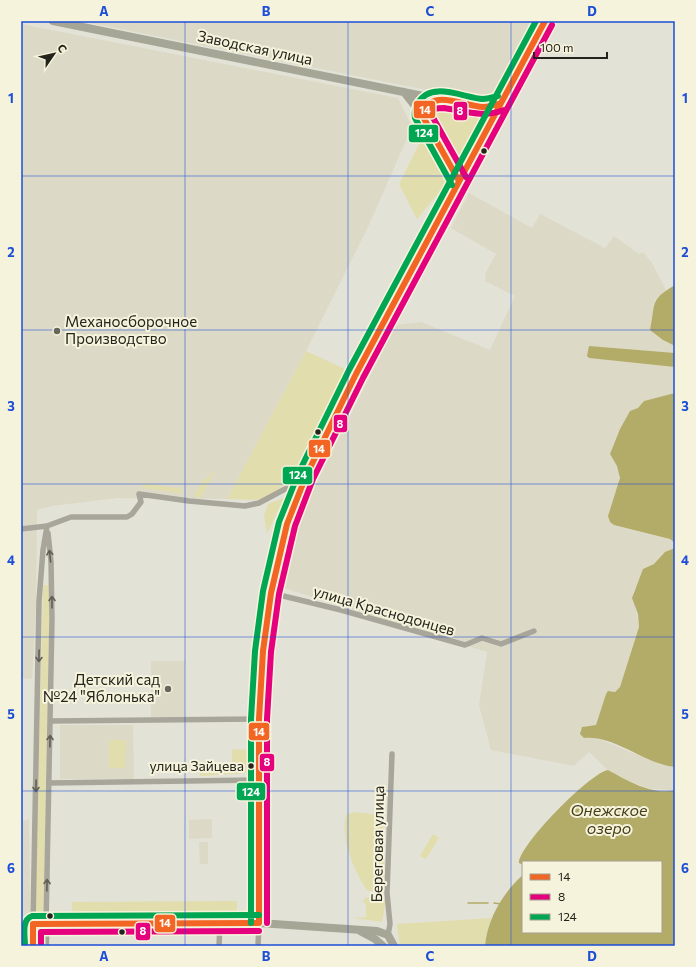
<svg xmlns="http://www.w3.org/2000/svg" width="696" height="967" font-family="Commissioner,sans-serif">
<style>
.built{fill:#dcdac6}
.green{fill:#e2ddad}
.water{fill:#b3ab68}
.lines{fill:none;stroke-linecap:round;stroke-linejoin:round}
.stream{stroke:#b3ab68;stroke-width:1.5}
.street{stroke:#a8a69a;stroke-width:5.5}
.secondary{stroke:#a6a697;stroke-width:8}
.bus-1-casing{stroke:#f6f3dd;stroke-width:9}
.bus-2-casing{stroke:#f6f3dd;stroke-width:9}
.bus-3-casing{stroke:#f6f3dd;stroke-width:9}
.bus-1{stroke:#f26522;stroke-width:6}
.bus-2{stroke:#e5007d;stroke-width:6}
.bus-3{stroke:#00a651;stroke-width:6}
.oneway{stroke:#605e55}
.grid{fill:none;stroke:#1d4ed8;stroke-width:1;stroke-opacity:0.55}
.bus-dot{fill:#25241c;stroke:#f6f3dd;stroke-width:1.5}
.poi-dot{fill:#67665d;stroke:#f6f3dd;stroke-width:1.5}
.labels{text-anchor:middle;stroke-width:4;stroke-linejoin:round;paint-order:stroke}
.bus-label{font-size:14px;fill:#25241c;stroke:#f6f3dd;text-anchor:end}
.street-label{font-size:15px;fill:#25241c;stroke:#f6f3dd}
.poi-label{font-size:15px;fill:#25241c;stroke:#f6f3dd;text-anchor:start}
.water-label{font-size:16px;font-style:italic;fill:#443f18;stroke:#f6f3dd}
.line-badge{stroke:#f6f3dd;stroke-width:1.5}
.badge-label{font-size:11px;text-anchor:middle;font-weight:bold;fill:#fff}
.neatline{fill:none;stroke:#1d4ed8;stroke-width:1.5}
.grid-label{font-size:13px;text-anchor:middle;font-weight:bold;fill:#1d4ed8}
</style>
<rect width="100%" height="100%" fill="#e2e2d6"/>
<!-- built -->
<path class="built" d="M 81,21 L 535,21 L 491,95 L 476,100 Z
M 21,24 L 398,98 L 412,127 L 369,225 L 306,351 L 227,499 L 118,498 L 52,506 L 37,510 L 36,604 L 32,679 L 21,678 Z
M 469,193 L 532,228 L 540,214 L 605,248 L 614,236 L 639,254 L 643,252 L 652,263 L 666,290 L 655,300 L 654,313 L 663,340 L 675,346 L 675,353 L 589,346 L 589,358 L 675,367 L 675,393 L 644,401 L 638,408 L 630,411 L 620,429 L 610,454 L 620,472 L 614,525 L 670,539 L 675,543 L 675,548 L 651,566 L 645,568 L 633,592 L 639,627 L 620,687 L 615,692 L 610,691 L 606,694 L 596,725 L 584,726 L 580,730 L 584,738 L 597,738 L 661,765 L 675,767 L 675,790 L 651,789 L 628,781 L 608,770 L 589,752 L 574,766 L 491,750 L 479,705 L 487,652 L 284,588 L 291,544 L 302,511 L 396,325 L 421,322 L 490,350 L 515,296 L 485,281 L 486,272 L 496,254 L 451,228 Z
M 151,661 L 185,661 L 185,717 L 151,717 Z
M 60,725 L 133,725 L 134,779 L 60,779 Z
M 29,819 L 30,915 L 21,917 L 21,822 Z
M 212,819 L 212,838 L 189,839 L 189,820 Z
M 199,842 L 208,842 L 208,864 L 200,864 Z"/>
<!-- green -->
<path class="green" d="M 438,102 L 477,111 C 483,114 484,117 485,123 L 465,161 C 460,164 456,164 451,160 L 427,116 L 426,112 L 432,104 Z
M 417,125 L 449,180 L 417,219 L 399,184 L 419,144 Z
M 306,351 L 349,371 L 296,472 L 278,490 L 260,500 L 227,499 Z
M 213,472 L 215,473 L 200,498 L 195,497 L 195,493 L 205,478 L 208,479 Z
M 143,483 L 182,489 L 181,493 L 143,488 Z
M 284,498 L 267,534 L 264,516 L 268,504 Z
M 45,585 L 49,585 L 50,588 L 43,916 L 38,918 L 35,915 L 43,586 Z
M 109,740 L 126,740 L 125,768 L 109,768 Z
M 232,749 L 250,750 L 249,773 L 200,776 L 200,766 L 232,765 Z
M 353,812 L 383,815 L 385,891 L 369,891 L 366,889 C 354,869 340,839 346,815 Z
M 433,834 L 439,838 L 426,859 L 420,856 Z
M 376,896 L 386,900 L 382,922 L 353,918 L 366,917 L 366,904 L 363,902 L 365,898 Z
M 237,901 L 237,915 L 72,915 L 72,902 Z
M 491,918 L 486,936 L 485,946 L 400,946 L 397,924 Z"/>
<!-- water -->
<path class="water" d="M 675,285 L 675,346 L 663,340 L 650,330 C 656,303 649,300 675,285 Z
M 589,346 L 675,353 L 675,367 L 589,358 L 587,356 Z
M 675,393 L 675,543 L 670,539 L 614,525 L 610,522 L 608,516 L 620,478 L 617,466 L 610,454 L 620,429 L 630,411 L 638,408 L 644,401 Z
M 675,548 L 675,767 C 644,764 615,735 584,738 L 580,734 L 582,727 L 596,725 L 606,694 L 608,691 L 615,692 L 620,687 L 639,627 L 638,614 L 632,598 L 643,569 L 654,564 L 665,552 Z
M 608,770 C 626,780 653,796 675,790 L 675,946 L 485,946 C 487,920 503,892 523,875 L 523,932 L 661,932 L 661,862 L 523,862 L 523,865 L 519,863 C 519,845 590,773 608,770 Z"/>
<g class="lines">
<!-- stream -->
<path class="stream" d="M 468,903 L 488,903
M 494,903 L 501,904"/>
<!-- street -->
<path class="street" d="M 21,529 L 47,526 L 71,517 L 127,517 L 132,514 L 141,502 L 139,494 L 189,501 L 245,506 L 259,503 L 287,488 L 305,476
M 271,593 L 341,610 L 465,645 L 482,638 L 501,644 L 534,631
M 50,721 L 259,719
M 49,783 L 260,780
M 33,924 L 39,601 L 43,550 L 47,526
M 46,924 L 52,619 L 51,561 L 48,533
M 388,935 L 390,924 L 387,893 L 392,754
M 219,946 L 220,924
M 258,946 L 259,923"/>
<!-- secondary -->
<path class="secondary" d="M 53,21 L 438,99 L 491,108 L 500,104
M 404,92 L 422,115 L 459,181
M 422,115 L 429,102 L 437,100
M 259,923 L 259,719 L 263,651 L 271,593 L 287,524 L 306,476 L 356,374 L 545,21
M 21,924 L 151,925 L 259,923 L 377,931 L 388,935 L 394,946
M 360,931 L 375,939 L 383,946
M 33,946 L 33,924
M 45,946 L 46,924"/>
<!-- bus-1 casing -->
<g class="bus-1-casing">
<path id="bus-1" d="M 459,181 L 422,115 C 430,87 463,106 483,107 C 489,107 495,105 501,103
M 259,923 L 259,719 L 263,651 L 271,593 L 287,524 L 306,476 L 356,374 L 545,21
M 33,946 L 33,924 L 259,923"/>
</g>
<!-- bus-2 casing -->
<g class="bus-2-casing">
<path id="bus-2" d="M 466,177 L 431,114 C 433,108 438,108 444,108 C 465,111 483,118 504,110
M 267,923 L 267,719 L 271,652 L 279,594 L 295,526 L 313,479 L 363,378 L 552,25
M 41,946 L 41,932 L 259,931"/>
</g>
<!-- bus-3 casing -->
<g class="bus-3-casing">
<path id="bus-3" d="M 452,185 L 415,118 C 414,113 415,108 418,103 C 431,80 464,98 483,99 C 488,99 493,97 498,96
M 251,923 L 251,719 L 255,651 L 263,591 L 279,522 L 299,472 L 349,370 L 536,21
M 25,946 C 25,936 21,920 32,916 L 259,915"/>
</g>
<!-- bus-1 -->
<use href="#bus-1" class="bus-1"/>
<!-- bus-2 -->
<use href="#bus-2" class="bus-2"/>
<!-- bus-3 -->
<use href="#bus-3" class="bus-3"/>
</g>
<!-- one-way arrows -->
<defs><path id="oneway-shaft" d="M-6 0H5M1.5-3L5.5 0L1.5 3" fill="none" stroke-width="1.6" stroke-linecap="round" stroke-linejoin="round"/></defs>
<g class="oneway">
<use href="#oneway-shaft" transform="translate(50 556) rotate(-96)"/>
<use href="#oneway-shaft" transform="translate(52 602) rotate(-90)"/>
<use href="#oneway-shaft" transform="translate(39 656) rotate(91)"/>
<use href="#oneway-shaft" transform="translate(50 741) rotate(-89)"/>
<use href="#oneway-shaft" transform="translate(36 786) rotate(91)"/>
<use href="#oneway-shaft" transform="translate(47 885) rotate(-89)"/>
</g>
<!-- grid -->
<path class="grid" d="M 185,21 L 185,946M 348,21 L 348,946M 511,21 L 511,946M 21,176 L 675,176M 21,330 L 675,330M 21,484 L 675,484M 21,637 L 675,637M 21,791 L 675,791"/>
<!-- markers -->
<g class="bus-dot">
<circle cx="484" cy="151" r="3.5"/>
<circle cx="318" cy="432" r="3.5"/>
<circle cx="251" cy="766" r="3.5"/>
<circle cx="50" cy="916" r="3.5"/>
<circle cx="122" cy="932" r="3.5"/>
</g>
<g class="poi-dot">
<circle cx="57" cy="331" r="4"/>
<circle cx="168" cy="689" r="4"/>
</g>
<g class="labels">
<!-- bus labels -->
<g class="bus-label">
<text x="244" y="771">улица Зайцева</text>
</g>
<!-- street labels -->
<g class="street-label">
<text transform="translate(255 48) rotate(12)" y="5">Заводская улица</text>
<text transform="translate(384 611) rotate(16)" y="5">улица Краснодонцев</text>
<text transform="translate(378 844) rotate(-89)" y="5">Береговая улица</text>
</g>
<!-- poi labels -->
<g class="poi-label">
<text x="65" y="327">Механосборочное<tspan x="65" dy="17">Производство</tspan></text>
<text x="160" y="685" text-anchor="end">Детский сад<tspan x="160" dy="17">№24 "Яблонька"</tspan></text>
</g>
<!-- water labels -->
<g class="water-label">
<text x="609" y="816">Онежское<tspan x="609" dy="18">озеро</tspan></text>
</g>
</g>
<g class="line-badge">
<rect x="413" y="100" width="23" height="19" rx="4" fill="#f26522"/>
<rect x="453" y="101" width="15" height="20" rx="4" fill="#e5007d"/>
<rect x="408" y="124" width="31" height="19" rx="4" fill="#00a651"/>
<rect x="333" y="414" width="15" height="19" rx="4" fill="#e5007d"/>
<rect x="308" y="439" width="23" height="19" rx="4" fill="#f26522"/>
<rect x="282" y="466" width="31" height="19" rx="4" fill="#00a651"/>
<rect x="248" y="722" width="22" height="19" rx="4" fill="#f26522"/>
<rect x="259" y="753" width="16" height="19" rx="4" fill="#e5007d"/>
<rect x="236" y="782" width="30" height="19" rx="4" fill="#00a651"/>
<rect x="154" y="914" width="22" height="19" rx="4" fill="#f26522"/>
<rect x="135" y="922" width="16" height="19" rx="4" fill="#e5007d"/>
</g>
<g class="badge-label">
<text x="425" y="114">14</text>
<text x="460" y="115">8</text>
<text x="424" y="137">124</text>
<text x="340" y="428">8</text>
<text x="319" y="453">14</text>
<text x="298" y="479">124</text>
<text x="259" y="736">14</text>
<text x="267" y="766">8</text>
<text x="251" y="796">124</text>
<text x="165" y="927">14</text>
<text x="143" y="935">8</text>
</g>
<!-- border -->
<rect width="696" height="967" fill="none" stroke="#f6f3dd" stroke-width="44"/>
<!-- legend -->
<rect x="522" y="861" width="140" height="72" fill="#f6f3dd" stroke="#a2a090"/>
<rect x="530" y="874" width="20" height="6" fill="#f26522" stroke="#a2a090"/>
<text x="558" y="881" font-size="12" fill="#25241c">14</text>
<rect x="530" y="894" width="20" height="6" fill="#e5007d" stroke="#a2a090"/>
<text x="558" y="901" font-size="12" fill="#25241c">8</text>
<rect x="530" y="914" width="20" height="6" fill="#00a651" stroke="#a2a090"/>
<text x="558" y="921" font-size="12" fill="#25241c">124</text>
<!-- north arrow -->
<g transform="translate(54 54) rotate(56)" stroke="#f6f3dd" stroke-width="3" paint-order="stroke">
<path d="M0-3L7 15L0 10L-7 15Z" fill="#25241c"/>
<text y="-6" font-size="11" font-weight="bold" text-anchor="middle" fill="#25241c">С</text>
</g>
<!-- scale -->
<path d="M534 52v6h73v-6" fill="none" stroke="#25241c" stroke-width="2"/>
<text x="540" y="52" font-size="12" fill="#25241c" stroke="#f6f3dd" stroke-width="3" paint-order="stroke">100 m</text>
<rect x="22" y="22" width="652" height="923" class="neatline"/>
<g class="grid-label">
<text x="104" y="16">A</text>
<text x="266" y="16">B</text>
<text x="430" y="16">C</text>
<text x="592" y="16">D</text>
<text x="11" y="103">1</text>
<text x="685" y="103">1</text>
<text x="11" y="257">2</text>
<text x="685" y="257">2</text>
<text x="11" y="411">3</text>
<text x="685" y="411">3</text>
<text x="11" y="565">4</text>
<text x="685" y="565">4</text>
<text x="11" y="719">5</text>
<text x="685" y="719">5</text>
<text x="11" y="873">6</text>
<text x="685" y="873">6</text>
<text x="104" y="961">A</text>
<text x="266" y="961">B</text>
<text x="430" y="961">C</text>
<text x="592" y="961">D</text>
</g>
</svg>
